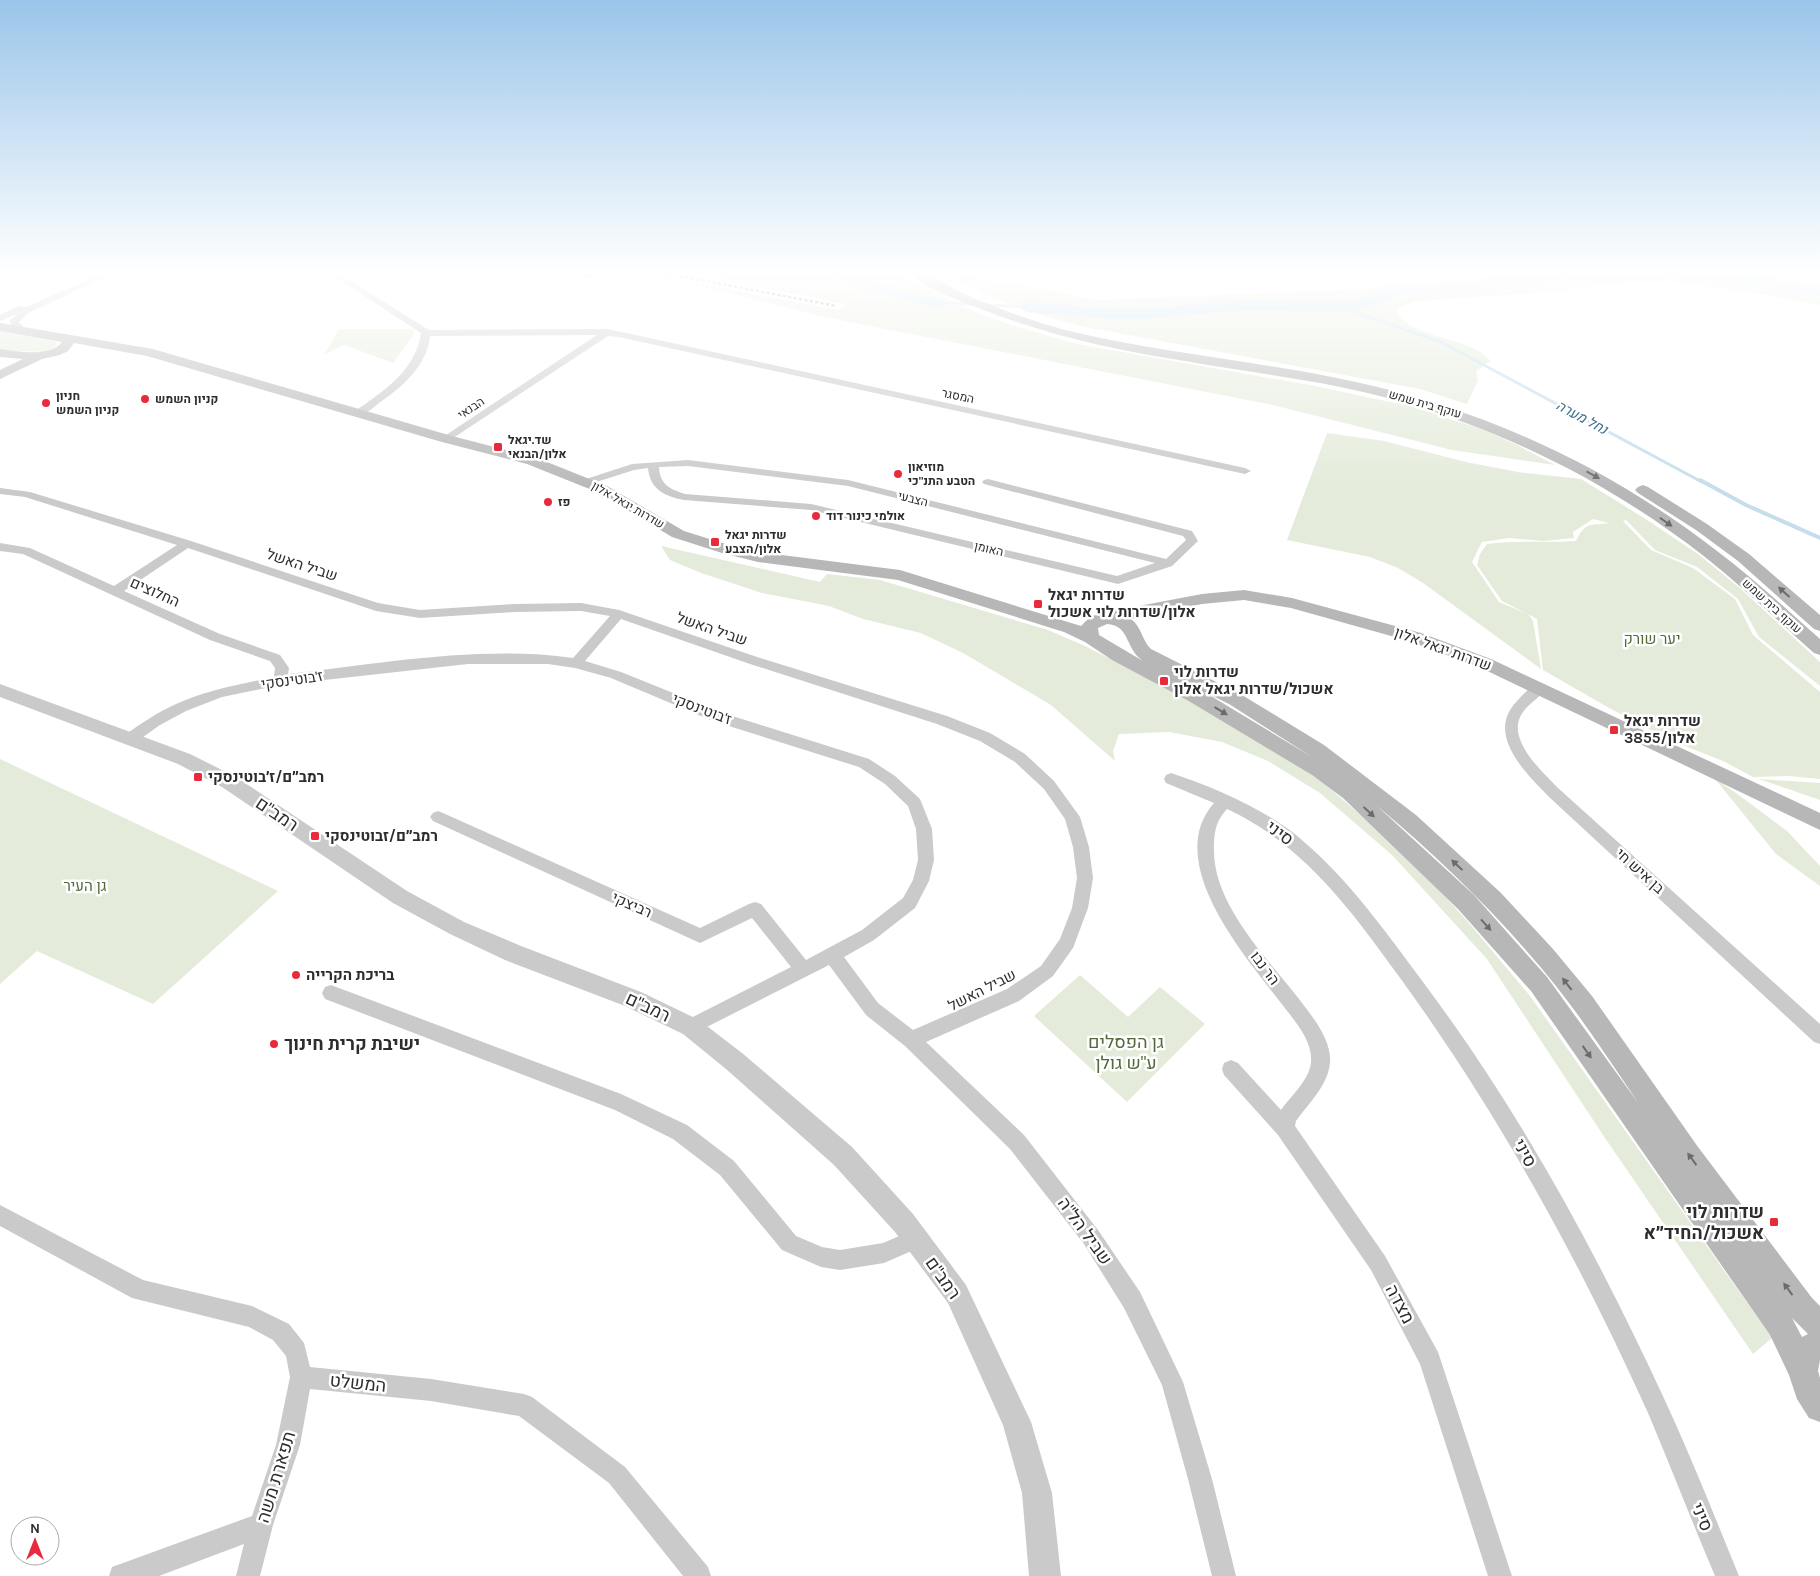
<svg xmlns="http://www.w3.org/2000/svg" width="1820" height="1576" font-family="Karla,Heebo,sans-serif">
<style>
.green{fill:#e4ebda}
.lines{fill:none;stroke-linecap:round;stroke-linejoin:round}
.stream-far1{stroke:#c5deec;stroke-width:3}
.stream{stroke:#c5deec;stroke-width:4}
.river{fill:#c5deec;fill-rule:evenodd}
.minor{fill:#cacaca;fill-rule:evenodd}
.tertiary{fill:#cacaca;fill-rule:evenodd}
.secondary{fill:#b7b7b7;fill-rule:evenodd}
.rail{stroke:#828282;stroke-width:2.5;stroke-dasharray:3 2.5;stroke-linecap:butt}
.oneway{fill:#6b6b6b}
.poi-dot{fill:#e92a3d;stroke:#fff;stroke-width:2}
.labels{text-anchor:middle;stroke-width:5;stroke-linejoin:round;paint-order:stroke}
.far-poi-label{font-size:12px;font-weight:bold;fill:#2d2d2d;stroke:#fff;text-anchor:start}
.far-street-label{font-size:12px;fill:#2d2d2d;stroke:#fff}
.far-water-label{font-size:14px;font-style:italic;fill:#397191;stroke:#fff}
.street-label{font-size:15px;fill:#2d2d2d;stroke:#fff}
.poi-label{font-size:15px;font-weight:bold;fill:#2d2d2d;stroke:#fff;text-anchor:start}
.park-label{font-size:15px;fill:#516a3a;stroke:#fff}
.near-street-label{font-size:18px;fill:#2d2d2d;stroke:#fff}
.near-park-label{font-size:18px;fill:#516a3a;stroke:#fff}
.near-poi-label{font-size:18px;font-weight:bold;fill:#2d2d2d;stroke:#fff;text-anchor:start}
</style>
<rect width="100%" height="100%" fill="#fff"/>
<!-- green -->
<path class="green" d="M 645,273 L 839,310 L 845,304 L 687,273 L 901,273 L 948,299 L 982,315 L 1011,325 L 1077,344 L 1315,386 L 1409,406 L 1485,430 L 1519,446 L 1555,465 L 1452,450 L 1273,405 L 825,317 Z
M 944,273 L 956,273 L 1096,300 L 1340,290 L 1524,273 L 1754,273 L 1820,285 L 1820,305 L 1761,294 L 1673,282 L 1607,284 L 1576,287 L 1566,291 L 1417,301 L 1401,306 L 1396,311 C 1407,334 1455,338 1475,349 C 1481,352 1486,357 1491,361 L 1476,371 L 1478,380 L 1467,404 L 1420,389 L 1080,326 L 1024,310 L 982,293 Z
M 339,329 L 414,329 L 414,334 L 393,363 L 344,345 L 324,355 Z
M 0,331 L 54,341 L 58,344 L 52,349 L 46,352 L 0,350 Z
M 1327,433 L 1384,441 L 1466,462 L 1518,472 L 1581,479 L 1644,518 L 1698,554 L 1741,589 L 1820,662 L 1820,686 L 1759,637 L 1738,599 L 1697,567 L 1655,550 L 1626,520 L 1623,521 L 1651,550 L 1693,568 L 1735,599 L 1753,635 L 1820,692 L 1820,779 L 1789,776 L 1753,777 L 1723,761 L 1670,740 L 1611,709 L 1543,670 L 1537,619 L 1502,601 L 1477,565 L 1480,554 L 1487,544 C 1516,540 1546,543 1576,541 C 1586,520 1593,526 1609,523 L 1593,519 L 1573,532 L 1574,538 L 1543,541 L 1509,538 L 1482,542 L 1472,562 L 1499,602 L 1528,614 L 1533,621 L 1541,669 L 1423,583 L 1398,568 L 1370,557 L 1287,540 Z
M 661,546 L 820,582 L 827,574 L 880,580 L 1048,630 L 1085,646 L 1198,704 L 1276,750 L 1326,785 L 1411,859 L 1469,923 L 1530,996 L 1772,1338 L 1753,1354 L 1605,1138 L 1487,959 L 1392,855 L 1320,793 L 1268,761 L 1222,742 L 1169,732 L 1119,734 L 1113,751 L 1115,761 L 1051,705 L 963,653 L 921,633 L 863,619 L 829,606 L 762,593 L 701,573 L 670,560 Z
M 0,759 L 278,891 L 153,1004 L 37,951 L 0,984 Z
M 1715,779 L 1736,793 L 1787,831 L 1820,866 L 1820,886 L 1776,854 Z
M 1759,779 L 1820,783 L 1820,800 Z
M 1080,975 L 1128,1017 L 1160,987 L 1205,1024 L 1127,1102 L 1034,1016 Z"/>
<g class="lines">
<!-- stream-far1 -->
<path class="stream-far1" d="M 936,303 L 974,304
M 986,305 L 1028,307
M 1339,307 L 1441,342 L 1702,482"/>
<!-- stream -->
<path class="stream" d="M 1700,480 L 1746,505 L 1820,538"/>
<!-- river -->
<path class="river" d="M 835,273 L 853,273 L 870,282 L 942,300 L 944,303 L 942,306 L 936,308 L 860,288 L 837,276 Z
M 1544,273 L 1573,273 L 1571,276 L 1501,290 L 1399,295 L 1370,307 L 1353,311 L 1245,310 L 1145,319 L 1110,319 L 1028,312 L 1022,310 L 1020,307 L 1022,304 L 1028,302 L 1110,309 L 1145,309 L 1245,300 L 1353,301 L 1397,286 L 1501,280 Z
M 1663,273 L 1705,273 L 1820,286 L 1820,296 L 1670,277 L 1665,276 Z"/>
<!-- minor -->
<path class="minor" d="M 104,273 L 114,273 L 28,313 L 19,322 L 26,330 L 24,332 L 18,332 L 13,328 L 9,321 L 17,314 L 0,321 L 0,315 L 19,306 L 26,307 Z
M 329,273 L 338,273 L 429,330 L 608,329 L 1245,468 L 1251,471 L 1245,474 L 619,337 L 608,336 L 447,442 L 442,439 L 443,437 L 597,335 L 430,336 C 427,366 402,387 379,403 C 373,408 366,414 359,416 L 355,415 L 354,413 L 355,411 C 384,391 416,370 421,333 Z
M 688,460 L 848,480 L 1166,559 L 1186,540 L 1183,536 L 984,484 L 982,482 L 984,480 L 988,479 L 1192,531 L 1198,541 L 1172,566 L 1118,584 L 811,510 L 684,500 C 665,496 650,490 648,468 L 634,470 L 587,485 L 581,482 L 583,480 L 632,464 ZM 688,466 L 848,486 L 1155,563 L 1117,576 L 811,504 L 685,494 C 669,489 660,484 659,467 Z
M 0,488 L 30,492 L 191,541 L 378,603 L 420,610 L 514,604 L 581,603 L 619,610 L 760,658 L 947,716 L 990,733 L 1025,754 L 1054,781 L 1080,817 L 1089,847 L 1093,878 L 1088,908 L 1073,948 L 1053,976 L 1019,1001 L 926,1042 L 1024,1135 L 1098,1230 L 1140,1292 L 1183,1382 L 1212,1479 L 1236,1576 L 1212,1576 L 1188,1479 L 1162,1385 L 1124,1308 L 1084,1244 L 1010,1149 L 905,1046 L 866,1015 L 829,965 L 691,1035 L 685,1033 L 682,1027 L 685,1021 L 791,967 L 752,918 L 700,943 L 433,821 L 430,817 L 433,813 L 438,811 L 443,813 L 700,928 L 749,904 L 755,902 L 761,904 L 806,960 L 862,930 L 903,898 L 913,880 L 918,860 L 916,829 L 908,806 L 885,784 L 859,767 L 713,721 L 611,678 L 575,668 L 548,664 L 468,664 L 280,685 L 222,697 L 186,711 L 160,725 L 136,742 L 131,743 L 126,742 L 124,738 L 126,734 C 142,723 158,712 176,704 C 207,690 241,684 274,677 L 275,668 L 270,661 L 210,640 L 23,554 L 0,551 L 0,543 L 30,548 L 114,586 L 177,545 L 25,497 L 0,494 ZM 188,548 L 376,611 L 420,618 L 514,612 L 581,611 L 610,616 L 573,658 C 480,645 380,664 288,674 L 289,668 L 280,655 L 220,634 L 124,591 ZM 621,619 L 750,664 L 937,724 L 980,741 L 1015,762 L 1044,789 L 1065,819 L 1073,847 L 1077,878 L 1072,908 L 1060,939 L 1041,966 L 1007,989 L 913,1030 L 878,1003 L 844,957 L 874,940 L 915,908 L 929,881 L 934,860 L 932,829 L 920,799 L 895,776 L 869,759 L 723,713 L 621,672 L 585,661 Z
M 1538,684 L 1543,686 L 1545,689 C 1540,698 1529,703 1523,712 C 1504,738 1542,771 1558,788 L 1820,1024 L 1820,1044 L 1814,1042 L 1548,796 C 1525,772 1485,734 1517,701 C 1523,694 1530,687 1538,684 Z
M 1171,773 C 1214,787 1267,810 1302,840 C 1349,880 1386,932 1423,982 C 1519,1110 1595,1250 1662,1394 C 1690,1454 1714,1515 1739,1576 L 1715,1576 C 1692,1522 1671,1467 1648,1413 C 1580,1262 1500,1116 1403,982 C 1354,914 1305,845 1227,809 C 1215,822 1214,833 1214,851 C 1214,905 1267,958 1299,999 C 1312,1016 1332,1040 1330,1063 C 1328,1085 1309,1103 1296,1121 L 1295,1126 L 1385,1256 L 1438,1352 L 1512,1576 L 1488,1576 L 1420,1364 L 1371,1270 L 1278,1135 L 1224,1075 L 1222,1069 L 1224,1063 L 1231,1060 L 1238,1063 L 1281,1110 C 1291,1096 1310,1079 1311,1062 C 1313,1040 1293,1019 1281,1003 C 1245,956 1162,862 1214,803 L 1166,783 L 1164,779 L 1166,775 Z
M 331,985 L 621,1094 L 687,1125 L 734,1161 L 796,1236 L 822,1247 L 840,1250 L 883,1243 L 916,1229 L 923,1232 L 926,1239 L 923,1246 L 884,1263 L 840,1270 L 821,1267 L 782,1250 L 720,1175 L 673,1139 L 615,1110 L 325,999 L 322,993 L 325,987 Z
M 0,1205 L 143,1280 L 252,1306 L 289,1324 L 304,1343 L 310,1367 L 431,1379 L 524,1394 L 532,1397 L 625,1467 L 708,1567 L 711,1576 L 683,1576 L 609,1483 L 519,1416 L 431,1401 L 310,1389 L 300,1445 L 273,1525 L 260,1576 L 236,1576 L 244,1544 L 159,1576 L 109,1576 L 112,1567 L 252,1516 L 276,1445 L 290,1377 L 286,1356 L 273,1340 L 249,1327 L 132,1298 L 0,1226 Z"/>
<!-- tertiary -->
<path class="tertiary" d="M 0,684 L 190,754 L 236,777 L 407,891 L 464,922 L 521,946 L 641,992 L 699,1020 L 742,1053 L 852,1147 L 913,1214 L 966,1285 L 1031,1422 L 1052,1493 L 1061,1576 L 1029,1576 L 1022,1493 L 1003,1425 L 948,1303 L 895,1232 L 834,1165 L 726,1069 L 683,1034 L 625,1006 L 505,960 L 450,934 L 393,903 L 222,787 L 178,764 L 0,697 Z"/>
<!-- secondary -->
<path class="secondary" d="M 909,273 C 932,271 952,290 973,298 C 1008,312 1042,325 1078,333 C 1170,354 1264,362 1356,382 C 1488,411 1610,468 1717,551 C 1753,578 1786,609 1820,639 L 1820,655 L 1814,653 C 1778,621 1743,587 1705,557 C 1614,486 1513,434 1402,402 C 1332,381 1257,374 1185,361 C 1115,350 1047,335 981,309 C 961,302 923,287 909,273 Z
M 0,323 L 153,349 L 452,436 L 537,458 L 607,486 L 684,531 L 732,546 L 758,552 L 900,570 L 1081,626 L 1090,617 L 1102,613 L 1202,594 L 1244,590 L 1292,598 L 1421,633 L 1491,659 L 1820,813 L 1820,830 L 1479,667 L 1409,641 L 1291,608 L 1244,600 L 1202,604 L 1131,619 C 1142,627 1142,641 1151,649 L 1242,695 L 1324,745 L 1416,815 L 1501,893 L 1553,949 L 1592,996 L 1698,1147 L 1812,1298 L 1820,1306 L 1820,1360 L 1818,1371 L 1820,1378 L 1820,1422 L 1809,1418 L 1797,1399 L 1789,1375 L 1770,1335 L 1531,991 L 1458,909 L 1343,798 L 1312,775 L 1187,700 L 1112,660 L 1085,642 L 1064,632 L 898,580 L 758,562 L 722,553 L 672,537 L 597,492 L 527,464 L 442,442 L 147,356 L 74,343 L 68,351 L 60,355 L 42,359 L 0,379 L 0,370 L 23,359 L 0,357 L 0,349 C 18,351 49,358 62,342 L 0,331 ZM 1107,624 C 1130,625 1125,649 1143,661 L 1099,635 L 1098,628 ZM 1168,674 L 1229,704 L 1312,757 L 1201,690 ZM 1376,805 C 1442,860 1503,920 1556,986 C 1586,1024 1612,1064 1639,1104 L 1547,977 L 1474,895 ZM 1792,1318 L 1808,1334 L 1802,1337 Z
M 1643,485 L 1648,487 L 1707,524 L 1749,554 L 1820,615 L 1820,631 L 1814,629 L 1738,561 L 1696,530 L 1638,493 L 1635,490 L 1638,487 Z"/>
<!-- rail -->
<path class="rail" d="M 572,273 L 596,278
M 664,273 L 836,306"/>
</g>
<!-- one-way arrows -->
<defs><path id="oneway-solid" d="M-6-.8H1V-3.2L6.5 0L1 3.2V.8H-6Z" transform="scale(1.25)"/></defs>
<g class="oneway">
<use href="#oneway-solid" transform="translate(1593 475) rotate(29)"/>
<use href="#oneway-solid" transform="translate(1666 522) rotate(35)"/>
<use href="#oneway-solid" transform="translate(1784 592) rotate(-138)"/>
<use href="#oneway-solid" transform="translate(1221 711) rotate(31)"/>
<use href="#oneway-solid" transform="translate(1369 812) rotate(43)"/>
<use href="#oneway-solid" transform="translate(1457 865) rotate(-137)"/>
<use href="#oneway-solid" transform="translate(1486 925) rotate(48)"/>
<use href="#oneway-solid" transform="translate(1567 984) rotate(-128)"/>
<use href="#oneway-solid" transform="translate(1587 1052) rotate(55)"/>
<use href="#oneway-solid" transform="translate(1692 1159) rotate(-126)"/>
<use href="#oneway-solid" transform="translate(1788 1289) rotate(-126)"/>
</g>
<!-- sky -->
<linearGradient id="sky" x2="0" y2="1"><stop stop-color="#9ac5ea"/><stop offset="0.55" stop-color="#fff"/><stop offset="1" stop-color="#fff" stop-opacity="0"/></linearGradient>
<rect width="1820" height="493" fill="url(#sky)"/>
<!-- markers -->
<g class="poi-dot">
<circle cx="145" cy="399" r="5"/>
<circle cx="46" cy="403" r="5"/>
<rect x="493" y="442" width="10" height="10" rx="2.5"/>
<circle cx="898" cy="474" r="5"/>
<circle cx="548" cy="502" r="5"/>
<circle cx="816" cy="516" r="5"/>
<rect x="710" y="537" width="10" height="10" rx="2.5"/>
<rect x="1033" y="599" width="10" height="10" rx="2.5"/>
<rect x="1159" y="676" width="10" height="10" rx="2.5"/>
<rect x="1609" y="725" width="10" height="10" rx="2.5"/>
<rect x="193" y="772" width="10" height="10" rx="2.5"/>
<rect x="310" y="831" width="10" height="10" rx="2.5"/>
<circle cx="296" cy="975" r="5"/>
<circle cx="274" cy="1044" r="5"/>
<rect x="1769" y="1217" width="10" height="10" rx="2.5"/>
</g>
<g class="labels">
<!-- far-poi labels -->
<g class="far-poi-label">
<text x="56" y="400">חניון<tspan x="56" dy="14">קניון השמש</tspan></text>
<text x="155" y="403">קניון השמש</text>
<text x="508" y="444">שד.יגאל<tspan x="508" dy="14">אלון/הבנאי</tspan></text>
<text x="908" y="471">מוזיאון<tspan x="908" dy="14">הטבע התנ"כי</tspan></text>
<text x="558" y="506">פז</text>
<text x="826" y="520">אולמי כינור דוד</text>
<text x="725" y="539">שדרות יגאל<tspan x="725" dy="14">אלון/הצבע</tspan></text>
</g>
<!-- far-street labels -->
<g class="far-street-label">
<text transform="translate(958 396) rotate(12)" y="4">המסגר</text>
<text transform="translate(1425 404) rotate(16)" y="4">עוקף בית שמש</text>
<text transform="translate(471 408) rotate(-34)" y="4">הבנאי</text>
<text transform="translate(913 499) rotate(14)" y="4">הצבעי</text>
<text transform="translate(628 505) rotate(30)" y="4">שדרות יגאל אלון</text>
<text transform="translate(989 549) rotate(13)" y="4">האומן</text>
<text transform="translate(1772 606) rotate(42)" y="4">עוקף בית שמש</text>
</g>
<!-- far-water labels -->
<g class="far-water-label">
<text transform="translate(1582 417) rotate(28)" y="5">נחל מערה</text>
</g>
<!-- street labels -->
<g class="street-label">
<text transform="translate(302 565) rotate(18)" y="5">שביל האשל</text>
<text transform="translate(155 592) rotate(24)" y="5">החלוצים</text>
<text transform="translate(712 629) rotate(19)" y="5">שביל האשל</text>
<text transform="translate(1443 649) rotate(20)" y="5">שדרות יגאל אלון</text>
<text transform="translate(292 680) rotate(-8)" y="5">ז'בוטינסקי</text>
<text transform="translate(702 709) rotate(21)" y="5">ז'בוטינסקי</text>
<text transform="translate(1640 871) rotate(42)" y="5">בן איש חי</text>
<text transform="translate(632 905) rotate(24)" y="5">רביצקי</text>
<text transform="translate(1265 968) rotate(53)" y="5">הר נבו</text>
<text transform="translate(982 990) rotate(-27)" y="5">שביל האשל</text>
</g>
<!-- poi labels -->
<g class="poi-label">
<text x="1048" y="600">שדרות יגאל<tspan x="1048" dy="17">אלון/שדרות לוי אשכול</tspan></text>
<text x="1174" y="677">שדרות לוי<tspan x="1174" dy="17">אשכול/שדרות יגאל אלון</tspan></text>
<text x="1624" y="726">שדרות יגאל<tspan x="1624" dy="17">אלון/3855</tspan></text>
<text x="208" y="782">רמב״ם/ז׳בוטינסקי</text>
<text x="325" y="841">רמב״ם/זבוטינסקי</text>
<text x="306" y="980">בריכת הקרייה</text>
</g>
<!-- park labels -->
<g class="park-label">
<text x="1652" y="644">יער שורק</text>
<text x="85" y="891">גן העיר</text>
</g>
<!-- near-street labels -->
<g class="near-street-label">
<text transform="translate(277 814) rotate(34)" y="6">רמב"ם</text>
<text transform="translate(1280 833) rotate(36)" y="6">סיני</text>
<text transform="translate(648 1007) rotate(25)" y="6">רמב"ם</text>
<text transform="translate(1525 1153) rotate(61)" y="6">סיני</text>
<text transform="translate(1085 1231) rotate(54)" y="6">שביל הל"ה</text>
<text transform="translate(943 1278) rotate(55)" y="6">רמב"ם</text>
<text transform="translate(1400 1304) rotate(62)" y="6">מצדה</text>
<text transform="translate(358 1383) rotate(6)" y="6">המשלט</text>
<text transform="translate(276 1477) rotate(-73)" y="6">תפארת משה</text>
<text transform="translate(1702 1517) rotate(67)" y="6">סיני</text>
</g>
<!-- near-park labels -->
<g class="near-park-label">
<text x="1126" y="1048">גן הפסלים<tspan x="1126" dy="21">ע"ש גולן</tspan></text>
</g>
<!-- near-poi labels -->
<g class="near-poi-label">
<text x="284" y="1050">ישיבת קרית חינוך</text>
<text x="1764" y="1218" text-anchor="end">שדרות לוי<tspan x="1764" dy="21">אשכול/החיד״א</tspan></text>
</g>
</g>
<!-- north arrow -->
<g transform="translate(35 1541)"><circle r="24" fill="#ffffff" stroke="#ababab"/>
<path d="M0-4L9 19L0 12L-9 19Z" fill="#e92a3d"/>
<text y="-8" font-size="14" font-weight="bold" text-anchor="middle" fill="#2d2d2d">N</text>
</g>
</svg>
